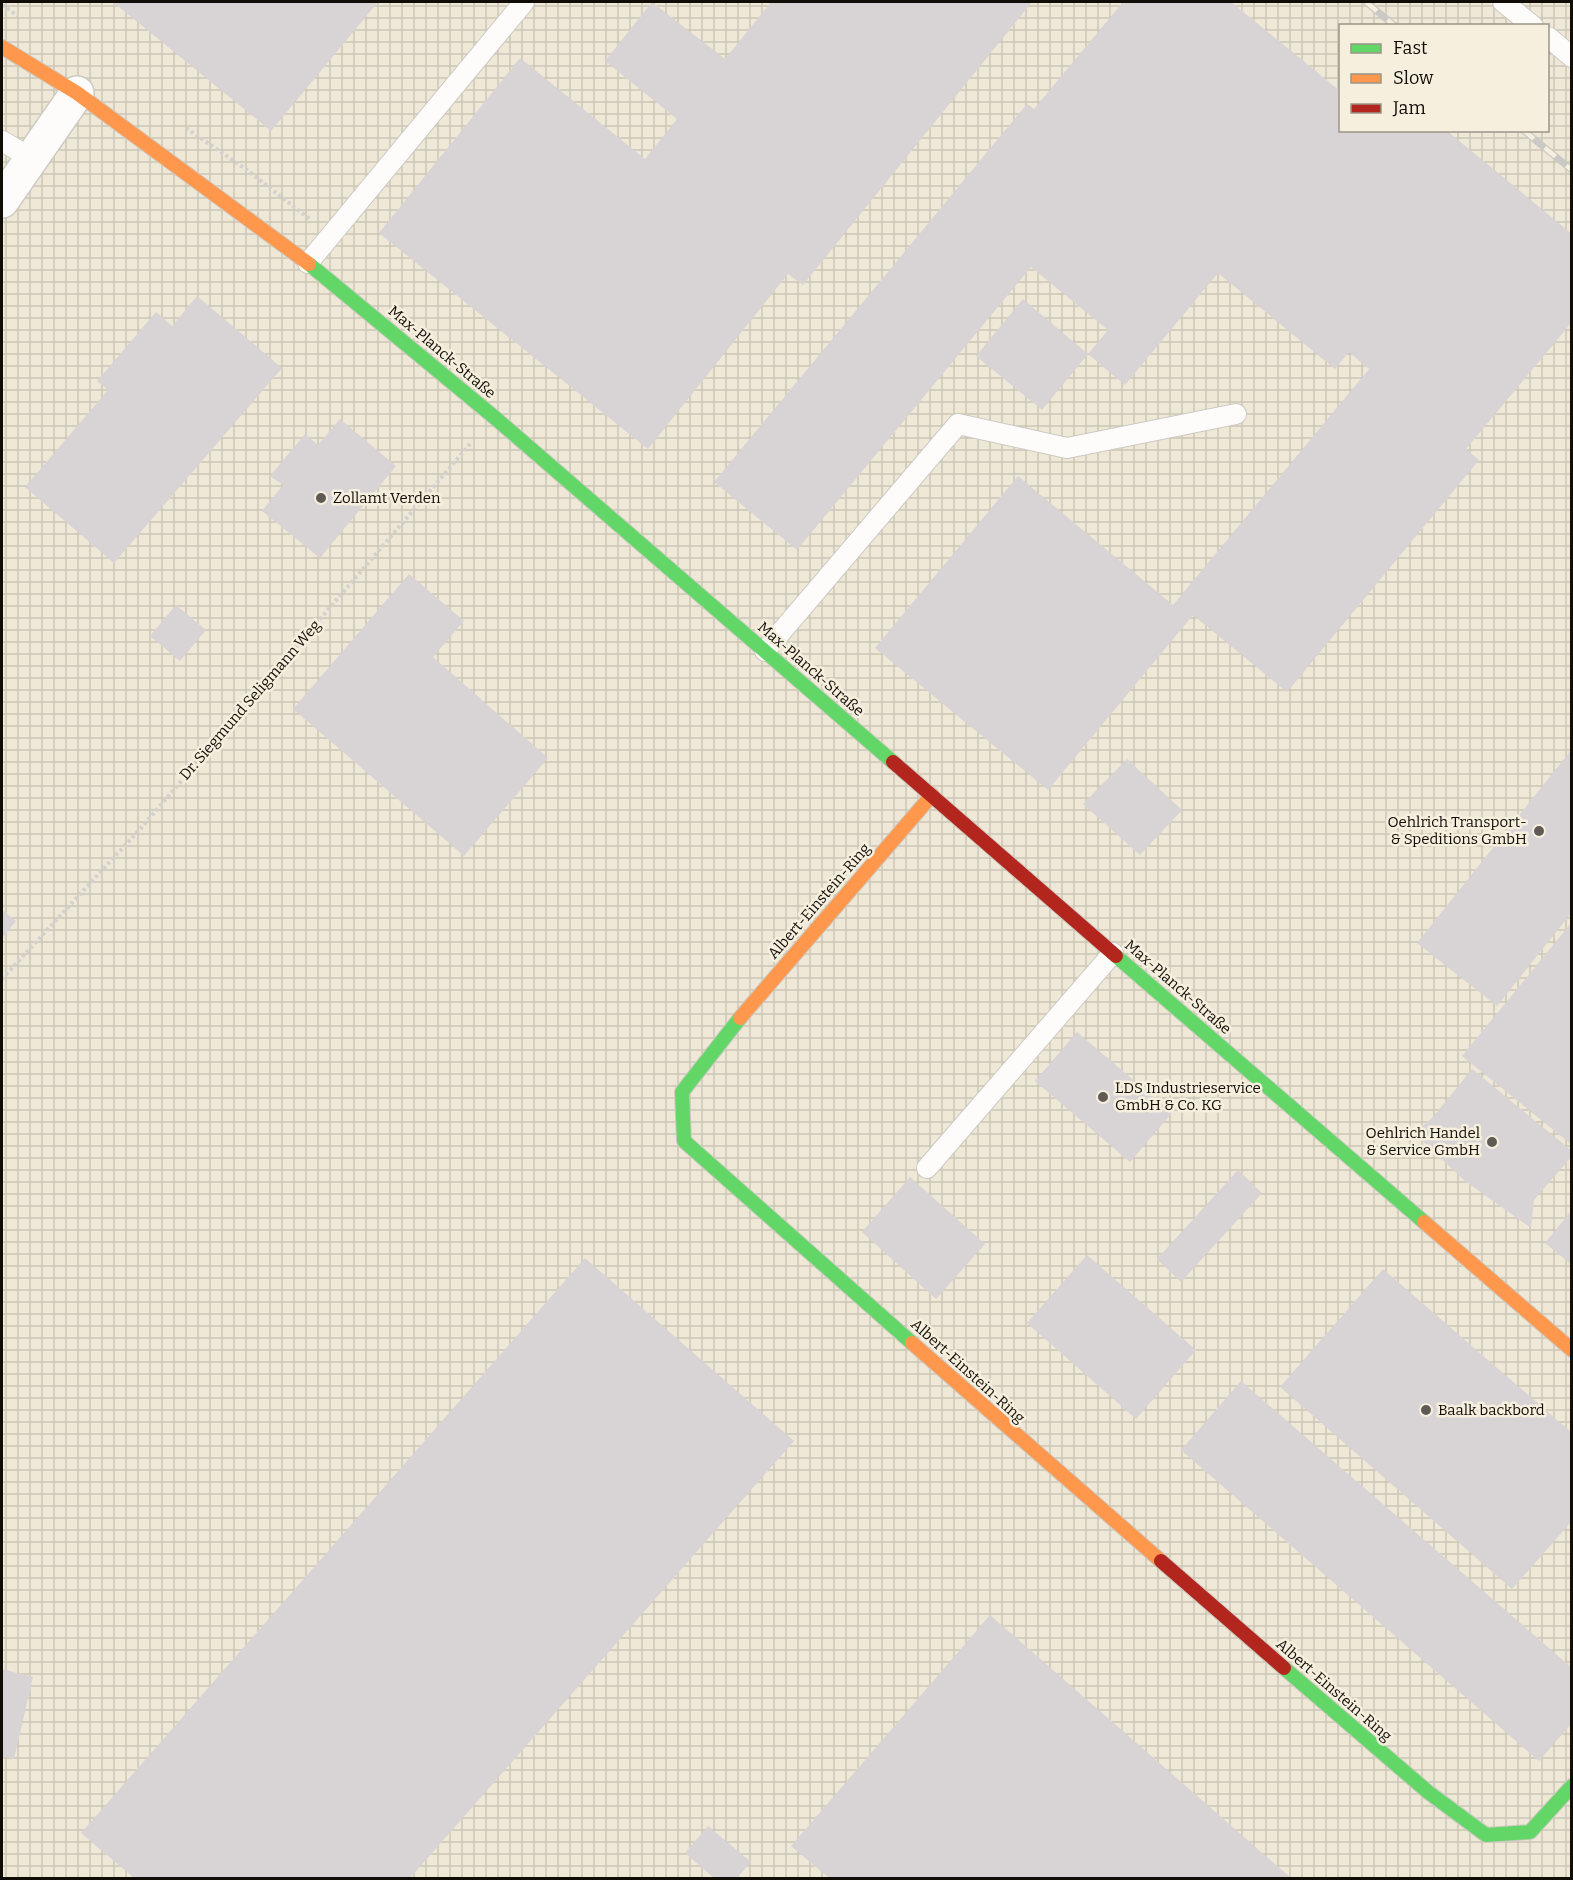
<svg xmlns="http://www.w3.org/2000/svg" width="1573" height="1880" font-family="Bitter,serif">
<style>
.industrial{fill:url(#industrial-grid);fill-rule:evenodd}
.building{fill:#d8d4d6}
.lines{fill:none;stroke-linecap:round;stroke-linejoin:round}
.lane-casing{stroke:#cdcac3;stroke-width:22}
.street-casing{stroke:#cdcac3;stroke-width:36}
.fast-casing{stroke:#cdcac3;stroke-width:16}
.slow-casing{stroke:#cdcac3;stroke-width:16}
.jam-casing{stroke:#cdcac3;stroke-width:16}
.path{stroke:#d2d1ce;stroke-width:4;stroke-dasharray:3 3;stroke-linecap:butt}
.lane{stroke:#fdfcfb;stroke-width:20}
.street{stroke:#fdfcfb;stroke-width:33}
.fast{stroke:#63d668;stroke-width:14}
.slow{stroke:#ff974d;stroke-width:14}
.jam{stroke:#b3261e;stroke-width:14}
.rail-casing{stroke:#cbc9c6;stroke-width:7}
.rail{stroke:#f7efde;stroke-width:4.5;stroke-dasharray:14;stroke-linecap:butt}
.poi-dot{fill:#5f5b54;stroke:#f7efde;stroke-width:2}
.labels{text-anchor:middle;stroke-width:5;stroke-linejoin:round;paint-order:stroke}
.street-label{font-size:15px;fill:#100d07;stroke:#f7efde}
.poi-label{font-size:15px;fill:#100d07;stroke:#f7efde;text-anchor:start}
</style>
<defs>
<pattern id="industrial-grid" width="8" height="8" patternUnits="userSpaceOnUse" patternTransform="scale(1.5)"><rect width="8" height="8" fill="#efe8d6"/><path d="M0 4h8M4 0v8" fill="none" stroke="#ccc6b6"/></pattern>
</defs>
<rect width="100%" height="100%" fill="#f1ede4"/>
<!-- industrial -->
<path class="industrial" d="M 2,2 L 1571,2 L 1571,1878 L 2,1878 ZM 1340,26 L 1548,26 L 1548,130 L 1340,130 Z"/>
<!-- building -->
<path class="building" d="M 113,2 L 378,2 L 271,131 Z
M 652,2 L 725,59 L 771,2 L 1032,2 L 803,285 L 788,274 L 648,449 L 379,233 L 520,58 L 645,159 L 677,119 L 605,61 Z
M 1123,2 L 1231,2 L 1340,91 L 1340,130 L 1446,130 L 1572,234 L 1572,322 L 1466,449 L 1479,460 L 1287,692 L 1193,615 L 1048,790 L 875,648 L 1018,476 L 1173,605 L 1369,369 L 1349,352 L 1335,369 L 1218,273 L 1125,385 L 1088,354 L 1108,330 L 1031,267 L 797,550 L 714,482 L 1027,104 L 1034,109 Z
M 197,296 L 282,368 L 114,563 L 25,487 L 108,390 L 97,381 L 156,312 L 172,326 Z
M 1023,299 L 1088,354 L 1042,410 L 976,356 Z
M 340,419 L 396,466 L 320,558 L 262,511 L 283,485 L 270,476 L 305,434 L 318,445 Z
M 409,574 L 464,621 L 433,657 L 548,758 L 464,856 L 293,709 Z
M 176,605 L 206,630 L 180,661 L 150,636 Z
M 1572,749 L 1572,912 L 1497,1006 L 1417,943 Z
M 1127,759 L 1182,810 L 1140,855 L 1083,804 Z
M 2,910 L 16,921 L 2,938 Z
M 1572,922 L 1572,1145 L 1462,1056 Z
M 1077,1032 L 1172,1113 L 1130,1162 L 1035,1081 Z
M 1472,1069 L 1572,1151 L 1572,1156 L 1534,1200 L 1531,1228 L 1465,1181 L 1414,1133 L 1433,1117 Z
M 1238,1170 L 1262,1193 L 1181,1282 L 1157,1259 Z
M 910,1177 L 985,1244 L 936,1299 L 862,1232 Z
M 1572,1210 L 1572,1265 L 1545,1243 Z
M 1087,1255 L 1196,1350 L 1136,1419 L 1027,1323 Z
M 585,1258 L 794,1441 L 410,1878 L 134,1878 L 81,1833 Z
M 1383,1269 L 1572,1433 L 1572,1521 L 1512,1589 L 1280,1387 Z
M 1241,1381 L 1572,1668 L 1572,1723 L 1539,1761 L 1181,1450 Z
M 990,1615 L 1291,1878 L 829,1878 L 791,1846 Z
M 2,1669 L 33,1677 L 14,1759 L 2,1756 Z
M 708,1826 L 751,1862 L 737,1878 L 714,1878 L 685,1853 Z"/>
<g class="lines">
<!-- lane casing -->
<g class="lane-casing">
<path id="lane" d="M 1503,2 L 1533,26
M 1548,37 L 1572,57
M 2,141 L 31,158
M 308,263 L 524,2
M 765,651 L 958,424 L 1067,448 L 1236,414
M 927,1168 L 1113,953"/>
</g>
<!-- street casing -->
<g class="street-casing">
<path id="street" d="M 2,201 L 77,93"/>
</g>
<!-- fast casing -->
<g class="fast-casing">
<path id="fast" d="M 309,264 L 494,417 L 893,762
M 1116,956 L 1424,1222
M 740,1018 L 682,1092 L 684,1141 L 912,1343
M 1284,1668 L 1428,1792 L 1486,1835 L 1530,1832 L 1572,1786"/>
</g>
<!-- slow casing -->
<g class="slow-casing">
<path id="slow" d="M 2,47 L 77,93 L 309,264
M 740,1018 L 932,795
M 1424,1222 L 1572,1350
M 912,1343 L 1161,1561"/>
</g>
<!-- jam casing -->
<g class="jam-casing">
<path id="jam" d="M 893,762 L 1116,956
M 1161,1561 L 1284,1668"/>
</g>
<!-- path -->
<path class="path" d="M 2,5 L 18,16
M 186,128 L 247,170 L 311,220
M 2,979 L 141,828 L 471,443"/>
<!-- lane -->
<use href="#lane" class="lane"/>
<!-- street -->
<use href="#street" class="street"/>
<!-- fast -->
<use href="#fast" class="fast"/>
<!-- slow -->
<use href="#slow" class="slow"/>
<!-- jam -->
<use href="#jam" class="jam"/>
<!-- rail casing -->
<g class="rail-casing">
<path id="rail" d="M 1366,2 L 1395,26
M 1523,130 L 1572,170"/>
</g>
<!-- rail -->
<use href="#rail" class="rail"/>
</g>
<!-- markers -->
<g class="poi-dot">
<circle cx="321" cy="498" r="6"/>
<circle cx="1539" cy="831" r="6"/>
<circle cx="1103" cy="1097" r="6"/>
<circle cx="1492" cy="1142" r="6"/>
<circle cx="1426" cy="1410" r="6"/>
</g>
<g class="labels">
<!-- street labels -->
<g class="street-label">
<text transform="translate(442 352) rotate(40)" y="5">Max-Planck-Straße</text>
<text transform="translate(811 669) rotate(41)" y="5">Max-Planck-Straße</text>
<text transform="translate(250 700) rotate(-49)" y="5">Dr. Siegmund Seligmann Weg</text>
<text transform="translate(819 901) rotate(-49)" y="5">Albert-Einstein-Ring</text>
<text transform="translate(1178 987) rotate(41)" y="5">Max-Planck-Straße</text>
<text transform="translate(968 1371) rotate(42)" y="5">Albert-Einstein-Ring</text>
<text transform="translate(1334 1690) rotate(41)" y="5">Albert-Einstein-Ring</text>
</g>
<!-- poi labels -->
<g class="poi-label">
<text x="333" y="503">Zollamt Verden</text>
<text x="1527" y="827" text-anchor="end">Oehlrich Transport-<tspan x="1527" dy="17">&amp; Speditions GmbH</tspan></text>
<text x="1115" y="1093">LDS Industrieservice<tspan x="1115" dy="17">GmbH &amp; Co. KG</tspan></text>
<text x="1480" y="1138" text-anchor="end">Oehlrich Handel<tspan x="1480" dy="17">&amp; Service GmbH</tspan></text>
<text x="1438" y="1415">Baalk backbord</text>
</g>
</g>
<!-- border -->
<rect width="1573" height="1880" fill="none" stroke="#100d07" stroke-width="6"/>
<!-- legend -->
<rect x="1339" y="24" width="210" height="108" fill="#f7efde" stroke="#9b9588" stroke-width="1.5"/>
<rect x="1351" y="44" width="30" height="9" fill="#63d668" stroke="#9b9588" stroke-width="1.5"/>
<text x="1393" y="54" font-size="18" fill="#100d07">Fast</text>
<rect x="1351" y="74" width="30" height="9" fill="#ff974d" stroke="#9b9588" stroke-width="1.5"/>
<text x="1393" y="84" font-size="18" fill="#100d07">Slow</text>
<rect x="1351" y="104" width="30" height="9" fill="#b3261e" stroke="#9b9588" stroke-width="1.5"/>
<text x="1393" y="114" font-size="18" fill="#100d07">Jam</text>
</svg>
